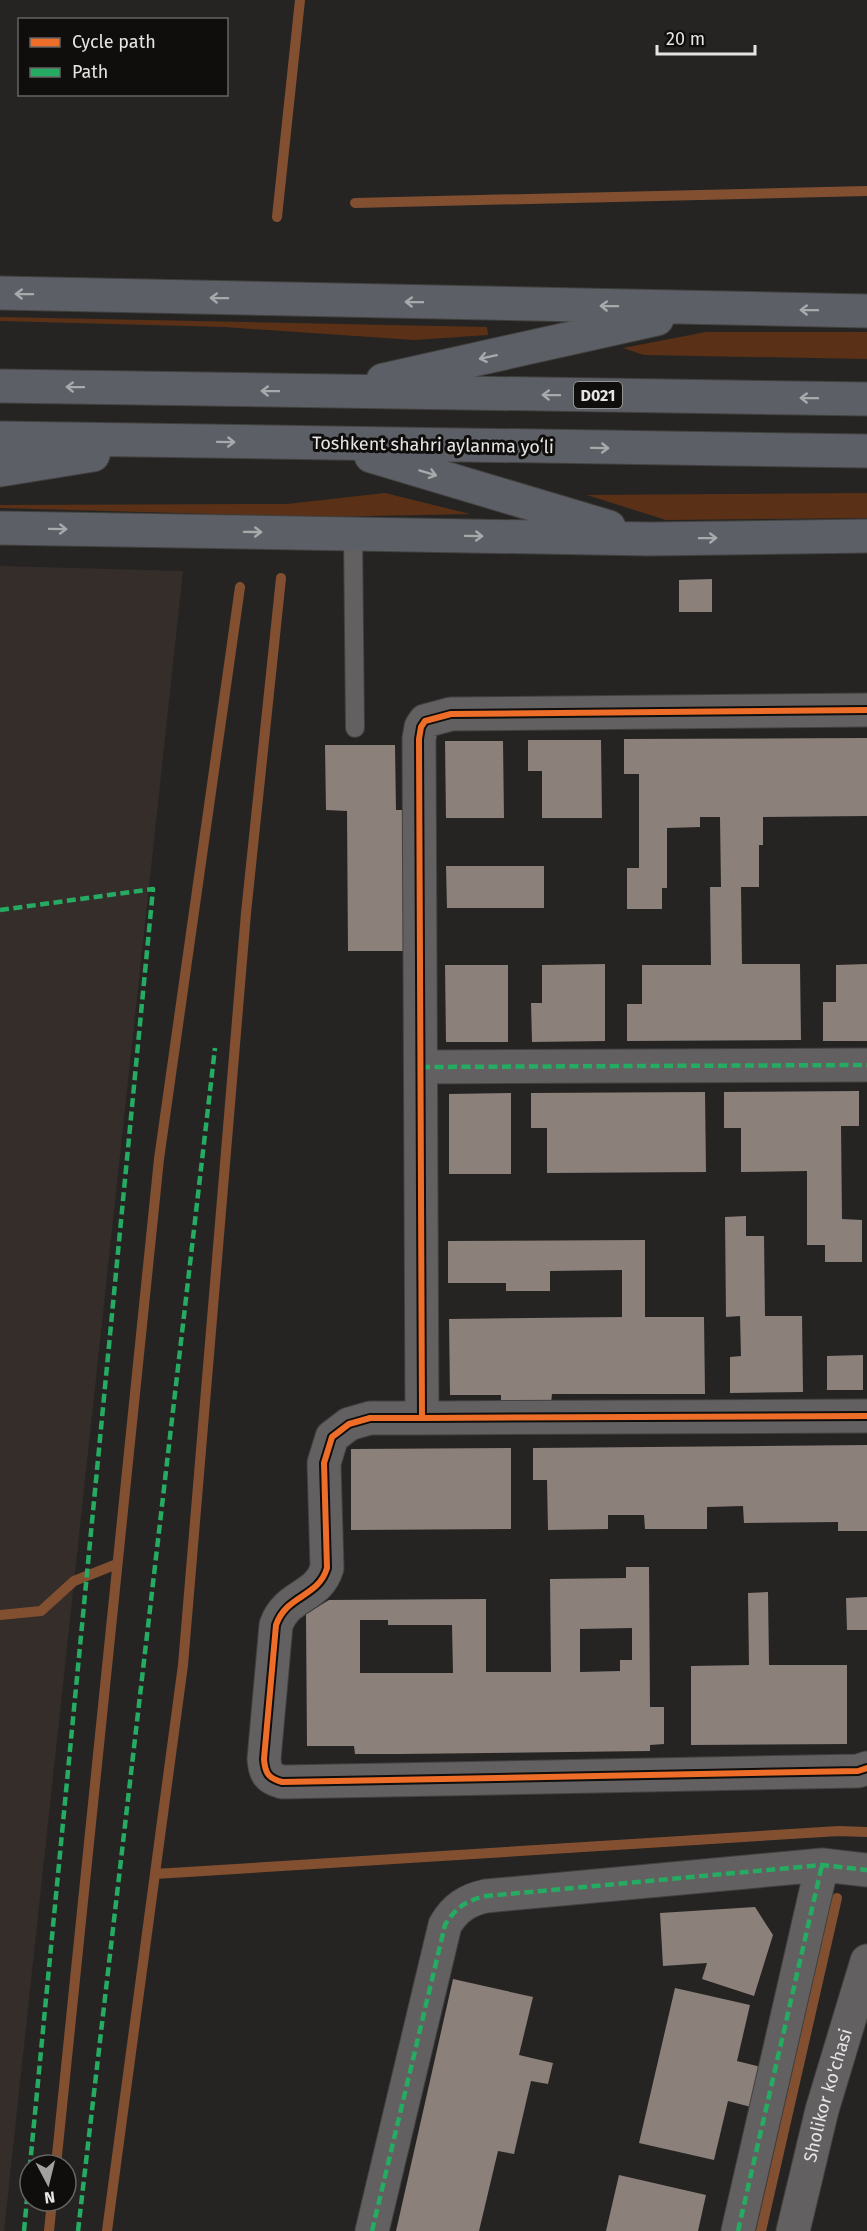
<svg xmlns="http://www.w3.org/2000/svg" width="867" height="2231" font-family="'Fira Sans',sans-serif">
<style>
.built{fill:#352d29}
.green{fill:#5a3117}
.lines{fill:none;stroke-linecap:round;stroke-linejoin:round}
.stream{stroke:#825031;stroke-width:10}
.building{fill:#8b807a;fill-rule:evenodd}
.service-casing{stroke:#424140;stroke-width:20}
.minor-casing{stroke:#424140;stroke-width:35}
.tertiary-casing{stroke:#424140;stroke-width:35}
.trunk-casing{stroke:#424140;stroke-width:35}
.service{stroke:#626060;stroke-width:18}
.minor{stroke:#626060;stroke-width:33}
.tertiary{stroke:#626060;stroke-width:33}
.trunk{stroke:#5c6066;stroke-width:33}
.quiet{stroke:#26ab63;stroke-width:4.5;stroke-dasharray:9 4.5;stroke-linecap:butt}
.cycleway-casing{stroke:#0f0e0d;stroke-width:10}
.cycleway{stroke:#ee6e29;stroke-width:6}
.oneway{stroke:#a8a9ab}
.labels{text-anchor:middle;stroke-width:6;stroke-linejoin:round;paint-order:stroke}
.shield{fill:#0f0e0d;stroke:#a6a4a4;stroke-width:1.5}
.shield-label{font-size:16px;font-weight:bold;fill:#e7e5e4}
.street-label{font-size:18px;fill:#e7e5e4;stroke:#0f0e0d}
</style>
<rect width="100%" height="100%" fill="#262423"/>
<!-- built -->
<path class="built" d="M 0,566 L 183,571 L 4,2231 L 0,2231 Z"/>
<!-- green -->
<path class="green" d="M 0,317 L 487,327 L 488,335 L 414,340 L 224,327 L 0,321 Z
M 706,332 L 867,332 L 867,359 L 644,355 L 623,348 Z
M 385,493 L 470,514 L 320,517 L 0,508 L 0,505 L 287,504 Z
M 867,493 L 867,518 L 666,520 L 587,495 Z"/>
<g class="lines">
<!-- stream -->
<path class="stream" d="M 355,203 L 867,191
M 277,217 L 300,0
M 0,1615 L 41,1611 L 74,1581 L 117,1564
M 155,1874 L 839,1831 L 867,1832
M 56,2165 L 159,1159 L 240,587
M 49,2231 L 52,2201
M 107,2231 L 183,1665 L 246,913 L 281,578
M 761,2231 L 837,1898"/>
</g>
<!-- building -->
<path class="building" d="M 712,579 L 712,612 L 679,612 L 679,580 Z
M 867,738 L 867,816 L 763,817 L 763,845 L 759,845 L 759,887 L 741,887 L 742,964 L 800,964 L 801,1040 L 627,1041 L 627,1004 L 642,1004 L 642,965 L 711,965 L 710,887 L 721,887 L 720,817 L 700,817 L 700,827 L 667,828 L 667,888 L 662,888 L 662,909 L 627,909 L 627,868 L 639,868 L 639,774 L 624,774 L 624,739 Z
M 528,740 L 601,740 L 602,818 L 542,818 L 542,771 L 528,771 Z
M 445,741 L 503,741 L 504,818 L 446,818 Z
M 325,745 L 395,745 L 396,810 L 403,810 L 403,951 L 348,951 L 347,811 L 326,810 Z
M 446,866 L 544,866 L 544,908 L 447,908 Z
M 605,964 L 605,1041 L 532,1042 L 531,1003 L 542,1003 L 542,965 Z
M 867,964 L 867,1041 L 823,1041 L 823,1002 L 836,1002 L 836,965 Z
M 445,965 L 508,965 L 508,1042 L 446,1042 Z
M 859,1091 L 859,1126 L 841,1126 L 842,1219 L 862,1220 L 862,1262 L 825,1262 L 825,1245 L 807,1245 L 807,1171 L 741,1172 L 741,1128 L 724,1128 L 724,1092 Z
M 705,1092 L 706,1172 L 547,1173 L 547,1128 L 531,1128 L 531,1093 Z
M 511,1093 L 511,1174 L 449,1174 L 449,1094 Z
M 746,1216 L 746,1236 L 764,1236 L 765,1316 L 802,1316 L 803,1392 L 730,1393 L 730,1357 L 741,1356 L 740,1316 L 726,1317 L 725,1217 Z
M 645,1240 L 645,1317 L 704,1317 L 705,1394 L 552,1394 L 551,1403 L 501,1403 L 501,1395 L 450,1395 L 449,1319 L 622,1317 L 622,1270 L 550,1271 L 550,1291 L 506,1291 L 506,1283 L 448,1283 L 448,1241 Z
M 863,1355 L 863,1390 L 827,1390 L 827,1356 Z
M 867,1445 L 867,1531 L 838,1531 L 838,1522 L 744,1523 L 743,1506 L 707,1507 L 707,1529 L 645,1529 L 644,1515 L 608,1515 L 608,1529 L 548,1530 L 547,1480 L 533,1480 L 533,1448 Z
M 511,1448 L 511,1529 L 351,1530 L 351,1449 Z
M 626,1567 L 649,1567 L 650,1707 L 664,1707 L 664,1744 L 650,1745 L 650,1751 L 400,1754 L 355,1754 L 354,1746 L 307,1746 L 306,1614 L 329,1600 L 486,1599 L 486,1672 L 551,1672 L 550,1579 L 626,1578 ZM 360,1620 L 388,1620 L 388,1625 L 452,1625 L 453,1673 L 360,1673 ZM 632,1628 L 632,1660 L 620,1660 L 620,1671 L 580,1672 L 580,1629 Z
M 768,1592 L 769,1665 L 847,1665 L 847,1744 L 691,1745 L 691,1666 L 749,1665 L 748,1593 Z
M 867,1597 L 867,1630 L 847,1630 L 846,1598 Z
M 755,1907 L 773,1935 L 754,1996 L 702,1979 L 707,1963 L 663,1966 L 660,1913 Z
M 453,1979 L 533,1997 L 519,2055 L 553,2063 L 548,2084 L 531,2081 L 514,2154 L 498,2151 L 479,2231 L 396,2231 Z
M 675,1988 L 750,2005 L 737,2061 L 761,2067 L 751,2107 L 728,2101 L 714,2160 L 639,2143 Z
M 619,2175 L 706,2195 L 698,2231 L 606,2231 Z"/>
<g class="lines">
<!-- service casing -->
<g class="service-casing">
<path id="service" d="M 353,533 L 355,728"/>
</g>
<!-- minor casing -->
<g class="minor-casing">
<path id="minor" d="M 867,710 L 451,714 L 425,721 L 421,727 L 419,739 L 422,1418 L 867,1416
M 421,1067 L 867,1065
M 422,1418 L 370,1418 L 349,1424 L 332,1437 L 324,1463 L 327,1568 C 318,1598 287,1594 276,1625 L 264,1759 C 265,1773 268,1778 282,1782 L 858,1771 L 867,1768
M 372,2231 L 445,1925 C 455,1908 467,1900 486,1896 L 822,1865 L 867,1870
M 738,2231 L 822,1865"/>
</g>
<!-- tertiary casing -->
<g class="tertiary-casing">
<g id="tertiary">
<path id="s1" d="M 793,2231 L 822,2110 L 867,1961"/>
</g>
</g>
<!-- trunk casing -->
<g class="trunk-casing">
<path id="trunk" d="M 0,293 L 867,311
M 383,380 L 657,319
M 0,386 L 867,399
M 0,438 L 867,451
M 371,456 L 609,527
M 0,470 L 93,455
M 0,528 L 650,539 L 867,536"/>
</g>
<!-- service -->
<use href="#service" class="service"/>
<!-- minor -->
<use href="#minor" class="minor"/>
<!-- tertiary -->
<use href="#tertiary" class="tertiary"/>
<!-- trunk -->
<use href="#trunk" class="trunk"/>
<!-- quiet -->
<path class="quiet" d="M 0,910 L 153,889 L 30,2165
M 421,1067 L 867,1065
M 24,2231 L 30,2167
M 78,2231 L 215,1048
M 372,2231 L 445,1925 C 455,1908 467,1900 486,1896 L 822,1865 L 867,1870
M 738,2231 L 822,1865"/>
<!-- cycleway casing -->
<g class="cycleway-casing">
<path id="cycleway" d="M 867,710 L 451,714 L 425,721 L 421,727 L 419,739 L 422,1418 L 867,1416
M 422,1418 L 370,1418 L 349,1424 L 332,1437 L 324,1463 L 327,1568 C 318,1598 287,1594 276,1625 L 264,1759 C 265,1773 268,1778 282,1782 L 858,1771 L 867,1768"/>
</g>
<!-- cycleway -->
<use href="#cycleway" class="cycleway"/>
</g>
<!-- one-way arrows -->
<defs><path id="oneway-shaft" d="M-6 0H5M1.5-3L5.5 0L1.5 3" fill="none" stroke-width="1.6" stroke-linecap="round" stroke-linejoin="round" transform="scale(1.5)"/></defs>
<g class="oneway">
<use href="#oneway-shaft" transform="translate(24 294) rotate(-179)"/>
<use href="#oneway-shaft" transform="translate(219 298) rotate(-179)"/>
<use href="#oneway-shaft" transform="translate(414 302) rotate(-179)"/>
<use href="#oneway-shaft" transform="translate(609 306) rotate(-179)"/>
<use href="#oneway-shaft" transform="translate(809 310) rotate(-179)"/>
<use href="#oneway-shaft" transform="translate(488 357) rotate(168)"/>
<use href="#oneway-shaft" transform="translate(75 387) rotate(-179)"/>
<use href="#oneway-shaft" transform="translate(270 391) rotate(-179)"/>
<use href="#oneway-shaft" transform="translate(551 395) rotate(-179)"/>
<use href="#oneway-shaft" transform="translate(809 398) rotate(-179)"/>
<use href="#oneway-shaft" transform="translate(226 442) rotate(1)"/>
<use href="#oneway-shaft" transform="translate(600 448) rotate(1)"/>
<use href="#oneway-shaft" transform="translate(428 473) rotate(17)"/>
<use href="#oneway-shaft" transform="translate(58 529) rotate(1)"/>
<use href="#oneway-shaft" transform="translate(253 532) rotate(1)"/>
<use href="#oneway-shaft" transform="translate(474 536) rotate(1)"/>
<use href="#oneway-shaft" transform="translate(708 538) rotate(-1)"/>
</g>
<g class="labels">
<!-- shield labels -->
<rect class="shield" x="574" y="382" width="48" height="26" rx="4.5"/>
<g class="shield-label">
<text x="598" y="401">D021</text>
</g>
<!-- street labels -->
<g class="street-label">
<text transform="translate(433 445) rotate(1)" y="6">Toshkent shahri aylanma yoʻli</text>
<text dy="6" stroke="none"><textPath href="#s1" startOffset="140">Sholikor ko'chasi</textPath></text>
</g>
</g>
<!-- legend -->
<rect x="18" y="18" width="210" height="78" fill="#0f0e0d" stroke="#656463" stroke-width="1.5"/>
<rect x="30" y="38" width="30" height="9" fill="#ee6e29" stroke="#656463" stroke-width="1.5"/>
<text x="72" y="48" font-size="18" fill="#e7e5e4">Cycle path</text>
<rect x="30" y="68" width="30" height="9" fill="#26ab63" stroke="#656463" stroke-width="1.5"/>
<text x="72" y="78" font-size="18" fill="#e7e5e4">Path</text>
<!-- north arrow -->
<g transform="translate(48 2183) rotate(173)"><circle r="28" fill="#0f0e0d" stroke="#656463" stroke-width="1.5"/>
<path d="M0-4.5L10 22L0 15L-10 22Z" fill="#a3a1a0"/>
<text y="-9" font-size="16" font-weight="bold" text-anchor="middle" fill="#e7e5e4">N</text>
</g>
<!-- scale -->
<path d="M657 45v9h98v-9" fill="none" stroke="#e7e5e4" stroke-width="3"/>
<text x="666" y="45" font-size="18" fill="#e7e5e4" stroke="#0f0e0d" stroke-width="4.5" paint-order="stroke">20 m</text>
</svg>
